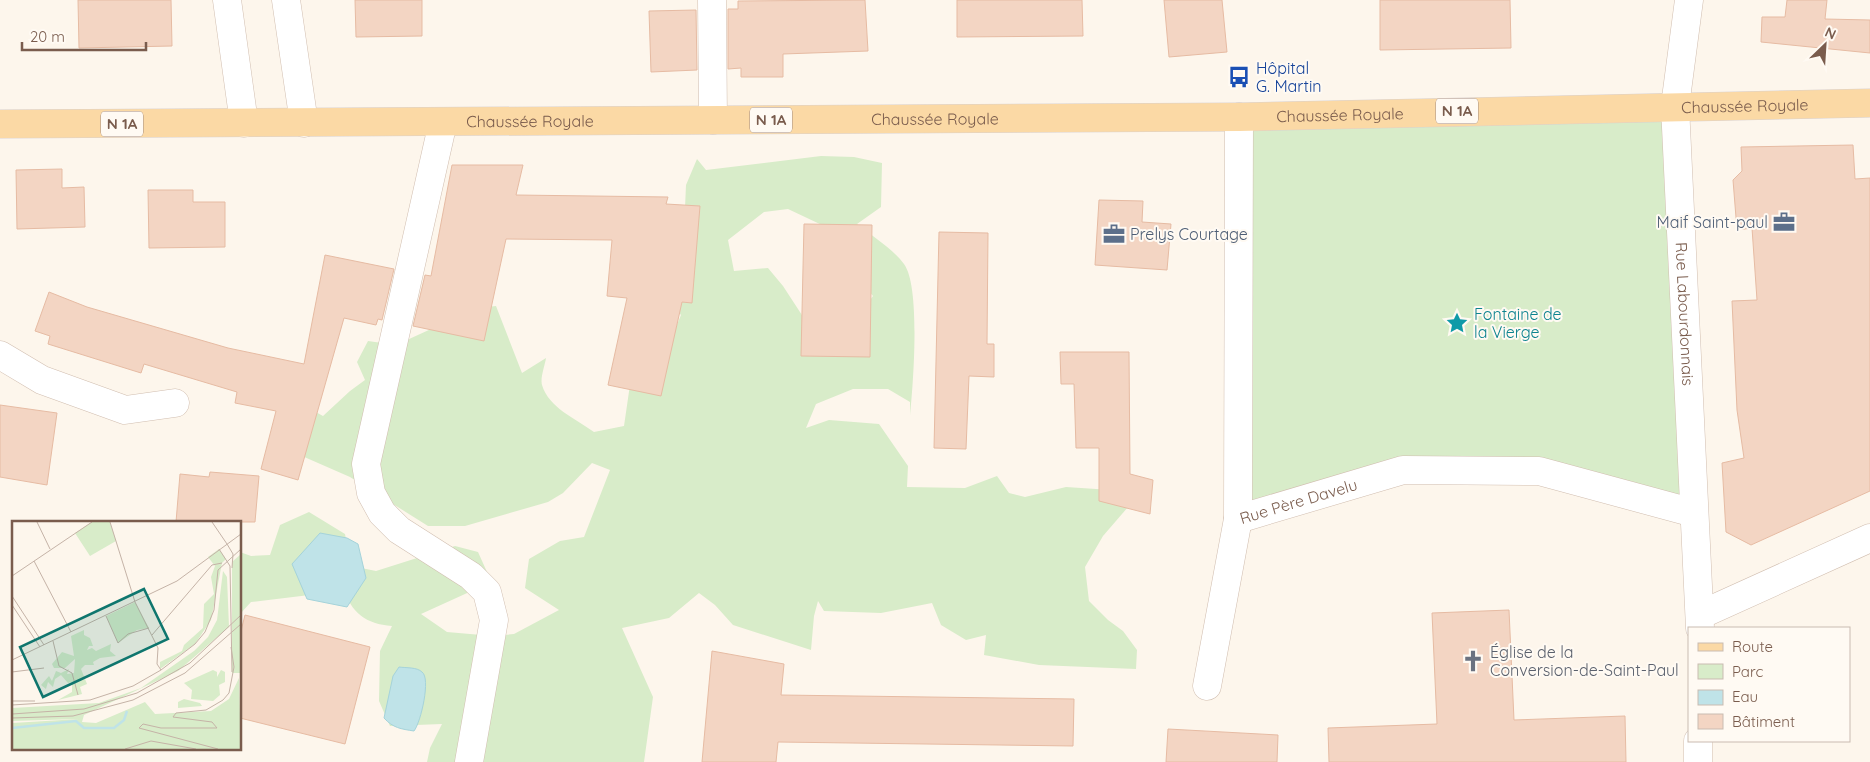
<svg xmlns="http://www.w3.org/2000/svg" width="1870" height="762" font-family="Quicksand,sans-serif">
<style>
.green{fill:#d8ecc9;fill-rule:evenodd}
.water{fill:#bfe3e8;stroke:#a5d3da}
.building{fill:#f3d5c3;stroke:#e6bba3}
.lines{fill:none;stroke-linecap:round;stroke-linejoin:round}
.minor-casing{stroke:#d1beb0;stroke-width:29}
.tertiary-casing{stroke:#d1beb0;stroke-width:29}
.primary-casing{stroke:#dad1cd;stroke-width:29}
.minor{stroke:#fff;stroke-width:28}
.tertiary{stroke:#fff;stroke-width:28}
.primary{stroke:#fbd9a5;stroke-width:28}
.labels{text-anchor:middle;stroke-width:4;stroke-linejoin:round;paint-order:stroke}
.shield{fill:#fffaf3;stroke:#a28b7f;stroke-width:1}
.shield-label{font-size:15px;font-weight:bold;fill:#7a5c4d}
.transit-label{font-size:16px;fill:#164399;stroke:#fffaf3;text-anchor:start}
.street-label{font-size:16px;fill:#7a5c4d;stroke:#fffaf3}
.service-label{font-size:16px;fill:#4e5e75;stroke:#fffaf3;text-anchor:end}
.culture-label{font-size:16px;fill:#0d838f;stroke:#fffaf3;text-anchor:start}
.worship-label{font-size:16px;fill:#5b616d;stroke:#fffaf3;text-anchor:start}
.inset-river{fill:none;stroke:#bfe3e8;stroke-width:2.5}
.inset-road{fill:none;stroke:#c5b3a7;stroke-width:1}
.view{fill:#0f766e;fill-opacity:0.15;stroke:#0f766e;stroke-width:2.5}
.inset-edge{fill:none;stroke:#7a5c4d;stroke-width:2.5}
</style>
<rect width="100%" height="100%" fill="#fdf6ec"/>
<!-- green -->
<path class="green" d="M 1675,106 L 1694,513 L 1539,471 L 1403,470 L 1238,519 L 1239,117 Z
M 821,156 L 854,157 L 882,163 L 881,207 L 857,224 C 872,236 892,248 904,264 C 921,287 913,386 910,416 L 910,402 L 888,389 L 853,389 L 816,404 L 806,428 L 829,420 L 879,424 L 908,466 L 907,487 L 965,488 L 997,476 L 1009,493 L 1025,497 L 1066,487 L 1141,492 L 1103,536 L 1085,567 L 1089,601 L 1108,620 L 1123,631 L 1137,650 L 1136,669 L 1039,665 L 984,655 L 986,635 L 966,640 L 941,625 L 932,603 L 881,613 L 824,611 L 818,601 L 814,616 L 811,650 L 733,625 L 715,605 L 699,593 L 669,618 L 622,628 L 653,697 L 644,762 L 427,762 L 430,748 L 442,724 L 390,726 L 379,701 L 380,651 L 392,626 C 366,624 351,613 343,587 L 326,593 L 251,602 L 240,614 L 240,552 L 251,556 L 270,555 L 280,525 L 309,512 L 345,534 L 351,566 L 376,571 L 455,546 L 478,552 L 487,572 L 476,589 L 421,614 L 447,632 L 493,636 L 514,634 L 559,610 L 525,588 L 529,559 L 560,541 L 584,537 L 610,470 L 592,463 L 563,493 L 548,502 L 465,526 L 428,526 L 350,477 L 302,456 L 303,405 L 323,416 L 350,391 L 365,380 L 357,362 L 368,341 L 396,345 L 477,308 L 496,306 L 522,373 L 546,358 C 545,365 540,378 542,385 C 549,408 575,418 594,432 L 624,426 L 632,371 L 671,339 L 681,315 L 665,295 L 685,208 L 686,185 L 697,159 L 706,170 ZM 788,209 L 824,226 L 858,279 L 873,296 L 858,316 L 813,332 L 783,286 L 768,268 L 734,271 L 728,240 L 764,212 Z"/>
<!-- water -->
<path class="water" d="M 320,533 L 347,538 L 358,544 L 366,578 L 347,607 L 307,599 L 292,564 Z
M 399,667 C 406,668 417,667 422,672 C 431,678 421,722 414,731 C 401,729 393,728 384,718 L 393,676 Z"/>
<!-- building -->
<path class="building" d="M 78,0 L 171,0 L 172,46 L 79,48 Z
M 355,0 L 422,0 L 422,36 L 356,37 Z
M 865,0 L 868,51 L 783,54 L 783,77 L 741,77 L 741,68 L 728,69 L 728,9 L 738,9 L 738,1 Z
M 957,0 L 1082,0 L 1083,36 L 957,37 Z
M 1164,0 L 1222,0 L 1227,52 L 1169,57 Z
M 1380,0 L 1510,0 L 1511,48 L 1380,50 Z
M 1787,0 L 1827,0 L 1825,19 L 1870,20 L 1870,53 L 1761,42 L 1762,17 L 1785,17 Z
M 696,10 L 697,70 L 651,72 L 649,11 Z
M 1853,145 L 1855,179 L 1870,178 L 1870,491 L 1751,545 L 1726,532 L 1722,463 L 1744,458 L 1737,410 L 1732,301 L 1757,300 L 1752,228 L 1737,230 L 1733,180 L 1742,171 L 1741,147 Z
M 452,165 L 523,165 L 516,195 L 668,197 L 666,204 L 700,206 L 692,303 L 682,302 L 661,396 L 608,385 L 627,298 L 607,296 L 612,240 L 506,239 L 484,341 L 413,326 L 425,275 L 431,276 Z
M 62,169 L 62,188 L 84,187 L 85,227 L 17,229 L 16,170 Z
M 148,190 L 193,190 L 193,202 L 225,202 L 225,247 L 149,248 Z
M 1099,200 L 1143,201 L 1142,222 L 1171,224 L 1167,270 L 1095,265 Z
M 804,224 L 872,225 L 870,357 L 801,356 Z
M 939,232 L 988,233 L 987,344 L 994,344 L 994,377 L 969,376 L 966,449 L 934,448 Z
M 325,255 L 394,269 L 382,320 L 378,319 L 376,325 L 344,318 L 298,480 L 261,469 L 276,411 L 235,403 L 237,392 L 144,364 L 141,373 L 48,344 L 50,336 L 35,331 L 49,292 L 87,307 L 228,348 L 304,364 Z
M 1060,352 L 1129,352 L 1130,474 L 1153,480 L 1150,514 L 1099,501 L 1099,448 L 1076,448 L 1074,384 L 1061,384 Z
M 0,405 L 57,413 L 47,485 L 0,477 Z
M 210,472 L 259,476 L 255,522 L 176,522 L 180,474 L 209,477 Z
M 1509,610 L 1514,720 L 1625,716 L 1626,762 L 1329,762 L 1328,728 L 1437,724 L 1432,613 Z
M 245,615 L 370,647 L 345,744 L 240,718 L 240,635 Z
M 712,651 L 784,664 L 781,695 L 1074,699 L 1073,746 L 778,742 L 776,762 L 702,762 Z
M 1168,729 L 1278,735 L 1277,762 L 1166,762 Z"/>
<g class="lines">
<!-- minor casing -->
<g class="minor-casing">
<g id="minor">
<path d="M 227,0 L 244,123"/>
<path d="M 286,0 L 304,123"/>
<path d="M 712,0 L 713,120"/>
<path id="s1" d="M 1239,117 L 1238,519 L 1403,470 L 1539,471 L 1694,513"/>
<path d="M 443,122 L 366,464 L 371,493 L 382,513 L 399,530 L 471,576 L 487,592 L 494,620 L 469,762"/>
<path d="M 0,355 L 42,380 L 125,410 L 175,403"/>
<path d="M 1700,615 L 1870,538"/>
<path d="M 1207,686 L 1238,519"/>
</g>
</g>
<!-- tertiary casing -->
<g class="tertiary-casing">
<g id="tertiary">
<path id="s2" d="M 1689,0 L 1675,106 L 1700,628"/>
<path d="M 1698,762 L 1698,741"/>
</g>
</g>
<!-- primary casing -->
<g class="primary-casing">
<g id="primary">
<path id="s3" d="M 0,124 L 1239,117 L 1870,103"/>
</g>
</g>
<!-- minor -->
<use href="#minor" class="minor"/>
<!-- tertiary -->
<use href="#tertiary" class="tertiary"/>
<!-- primary -->
<use href="#primary" class="primary"/>
</g>
<!-- icons -->
<defs>
<g id="bus-bare" transform="scale(1.725)"><path d="M-5-6H5V4H4V6H2V4H-2V6H-4V4H-5ZM-3.5-4V0h7V-4ZM-3.5 1.2v1.5H-2V1.2ZM2 1.2v1.5H3.5V1.2Z" fill="#1a4fb4" stroke="#fffaf3" stroke-width="2.5" paint-order="stroke"/></g>
<g id="office-bare" transform="scale(1.725)"><path d="M-6-3h4V-5.5h4V-3h4V5H-6ZM-1-4.5V-3h2v-1.5ZM-6 0V1H6V0Z" fill="#5c6f8a" stroke="#fffaf3" stroke-width="2.5" paint-order="stroke"/></g>
<g id="sight-bare" transform="scale(1.725)"><path d="M0-6L1.8-2.2L6-1.7L2.9 1.2L3.7 5.4L0 3.3L-3.7 5.4L-2.9 1.2L-6-1.7L-1.8-2.2Z" fill="#0f9aa8" stroke="#fffaf3" stroke-width="2.5" paint-order="stroke"/></g>
<g id="church-bare" transform="scale(1.725)"><path d="M-1.2-6h2.4v3.5h3.3v2.4h-3.3V6h-2.4V-.1h-3.3v-2.4h3.3Z" fill="#6b7280" stroke="#fffaf3" stroke-width="2.5" paint-order="stroke"/></g>
</defs>
<g fill-rule="evenodd">
<use href="#bus-bare" x="1239" y="77"/>
<use href="#office-bare" x="1784" y="222"/>
<use href="#office-bare" x="1114" y="234"/>
<use href="#sight-bare" x="1457" y="323"/>
<use href="#church-bare" x="1473" y="661"/>
</g>
<g class="labels">
<!-- shield labels -->
<g class="shield">
<rect x="1436" y="98.5" width="42" height="25" rx="4"/>
<rect x="750" y="107.5" width="42" height="25" rx="4"/>
<rect x="101" y="111.5" width="42" height="25" rx="4"/>
</g>
<g class="shield-label">
<text x="1457" y="116">N 1A</text>
<text x="771" y="125">N 1A</text>
<text x="122" y="129">N 1A</text>
</g>
<!-- transit labels -->
<g class="transit-label">
<text x="1256" y="74">Hôpital<tspan x="1256" dy="18">G. Martin</tspan></text>
</g>
<!-- street labels -->
<g class="street-label">
<text dy="6" stroke="none"><textPath href="#s3" startOffset="1745">Chaussée Royale</textPath></text>
<text dy="6" stroke="none"><textPath href="#s3" startOffset="1340">Chaussée Royale</textPath></text>
<text dy="6" stroke="none"><textPath href="#s3" startOffset="935">Chaussée Royale</textPath></text>
<text dy="6" stroke="none"><textPath href="#s3" startOffset="530">Chaussée Royale</textPath></text>
<text dy="6" stroke="none"><textPath href="#s2" startOffset="315">Rue Labourdonnais</textPath></text>
<text dy="6" stroke="none"><textPath href="#s1" startOffset="465">Rue Père Davelu</textPath></text>
</g>
<!-- service labels -->
<g class="service-label">
<text x="1768" y="228">Maif Saint-paul</text>
<text x="1130" y="240" text-anchor="start">Prelys Courtage</text>
</g>
<!-- culture labels -->
<g class="culture-label">
<text x="1474" y="320">Fontaine de<tspan x="1474" dy="18">la Vierge</tspan></text>
</g>
<!-- worship labels -->
<g class="worship-label">
<text x="1490" y="658">Église de la<tspan x="1490" dy="18">Conversion-de-Saint-Paul</tspan></text>
</g>
</g>
<!-- overview -->
<g transform="translate(12 521)">
<rect width="229" height="229" fill="#fdf6ec"/>
<path d="M 80,1 L 98,1 L 104,20 L 78,35 L 63,12 ZM 207,28 L 214,38 L 210,42 L 199,99 L 183,123 L 148,148 L 148,141 L 170,130 L 172,124 L 191,107 L 192,83 L 202,73 L 199,56 L 203,45 L 196,36 ZM 229,33 L 229,152 L 220,152 L 220,41 ZM 211,50 L 215,56 L 217,106 L 166,150 L 72,194 L 70,201 L 84,202 L 133,181 L 143,193 L 199,190 L 217,178 L 227,157 L 229,228 L 0,228 L 0,202 L 67,198 L 0,200 L 0,187 L 87,182 L 129,167 L 182,130 L 196,116 L 205,99 ZM 123,81 L 137,107 L 125,109 L 106,122 L 94,95 ZM 72,109 L 72,114 L 78,117 L 81,125 L 77,125 L 75,129 L 80,127 L 84,130 L 99,123 L 98,130 L 104,135 L 88,137 L 81,141 L 82,144 L 73,144 L 69,148 L 75,163 L 68,166 L 70,173 L 46,179 L 60,171 L 60,161 L 56,162 L 49,154 L 43,158 L 41,166 L 36,161 L 34,168 L 29,164 L 37,155 L 40,160 L 44,150 L 49,152 L 57,148 L 55,153 L 62,152 L 63,138 L 53,147 L 42,147 L 40,143 L 50,131 L 62,135 L 59,115 ZM 201,149 L 205,151 L 205,156 L 209,149 L 213,151 L 213,161 L 207,164 L 208,174 L 201,180 L 179,178 L 180,169 L 172,162 ZM 172,178 L 188,182 L 190,185 L 166,187 L 166,181 Z" fill="#d8ecc9"/>
<path class="inset-river" d="M 0,207 L 64,200 L 72,207 L 102,207 L 112,199 L 115,190"/>
<path class="inset-road" d="M 25,1 L 38,28M 98,1 L 123,81 L 146,127 L 145,143 L 149,149M 200,1 L 215,23M 215,23 L 221,33 L 220,47M 207,28 L 218,45 L 220,151M 22,40 L 59,111M 0,55 L 80,1M 0,75 L 32,124M 0,84 L 28,126M 94,95 L 106,122 L 116,113 L 137,107M 140,114 L 200,44 L 210,42M 41,120 L 47,145 L 60,152 L 66,174M 0,139 L 165,60 L 229,13M 0,151 L 32,147M 0,180 L 23,180M 0,184 L 78,179 L 121,165 L 149,149 L 183,123 L 193,111 L 202,89 L 206,49 L 229,28M 0,193 L 72,188 L 125,172 L 178,142 L 229,94M 0,197 L 61,195 L 121,179 L 173,152 L 229,103M 113,228 L 139,220 L 184,228M 206,228 L 127,207 L 131,203 L 149,207 L 205,207 L 200,201 L 161,196 L 164,192 L 194,189 L 211,179 L 217,172 L 222,146 L 219,126"/>
<path class="view" d="M 132,68 L 156,118 L 31,176 L 8,126 Z"/>
<rect width="229" height="229" class="inset-edge"/>
</g>
<!-- legend -->
<rect x="1688" y="627" width="162" height="115" fill="#fffaf3" stroke="#cabbb1"/>
<rect x="1698" y="643" width="25" height="8" fill="#fbd9a5" stroke="#cabbb1"/>
<text x="1732" y="652" font-size="15" fill="#7a5c4d">Route</text>
<rect x="1698" y="664" width="25" height="15" fill="#d8ecc9" stroke="#cabbb1"/>
<text x="1732" y="677" font-size="15" fill="#7a5c4d">Parc</text>
<rect x="1698" y="690" width="25" height="15" fill="#bfe3e8" stroke="#cabbb1"/>
<text x="1732" y="702" font-size="15" fill="#7a5c4d">Eau</text>
<rect x="1698" y="714" width="25" height="15" fill="#f3d5c3" stroke="#cabbb1"/>
<text x="1732" y="727" font-size="15" fill="#7a5c4d">Bâtiment</text>
<!-- north arrow -->
<g transform="translate(1825 45) rotate(25)" stroke="#fffaf3" stroke-width="4" paint-order="stroke">
<path d="M0-4L9 19L0 12L-9 19Z" fill="#7a5c4d"/>
<text y="-8" font-size="14" font-weight="bold" text-anchor="middle" fill="#7a5c4d">N</text>
</g>
<!-- scale -->
<path d="M22 42v8h124v-8" fill="none" stroke="#7a5c4d" stroke-width="2.5"/>
<text x="30" y="42" font-size="15" fill="#7a5c4d" stroke="#fffaf3" stroke-width="4" paint-order="stroke">20 m</text>
</svg>
